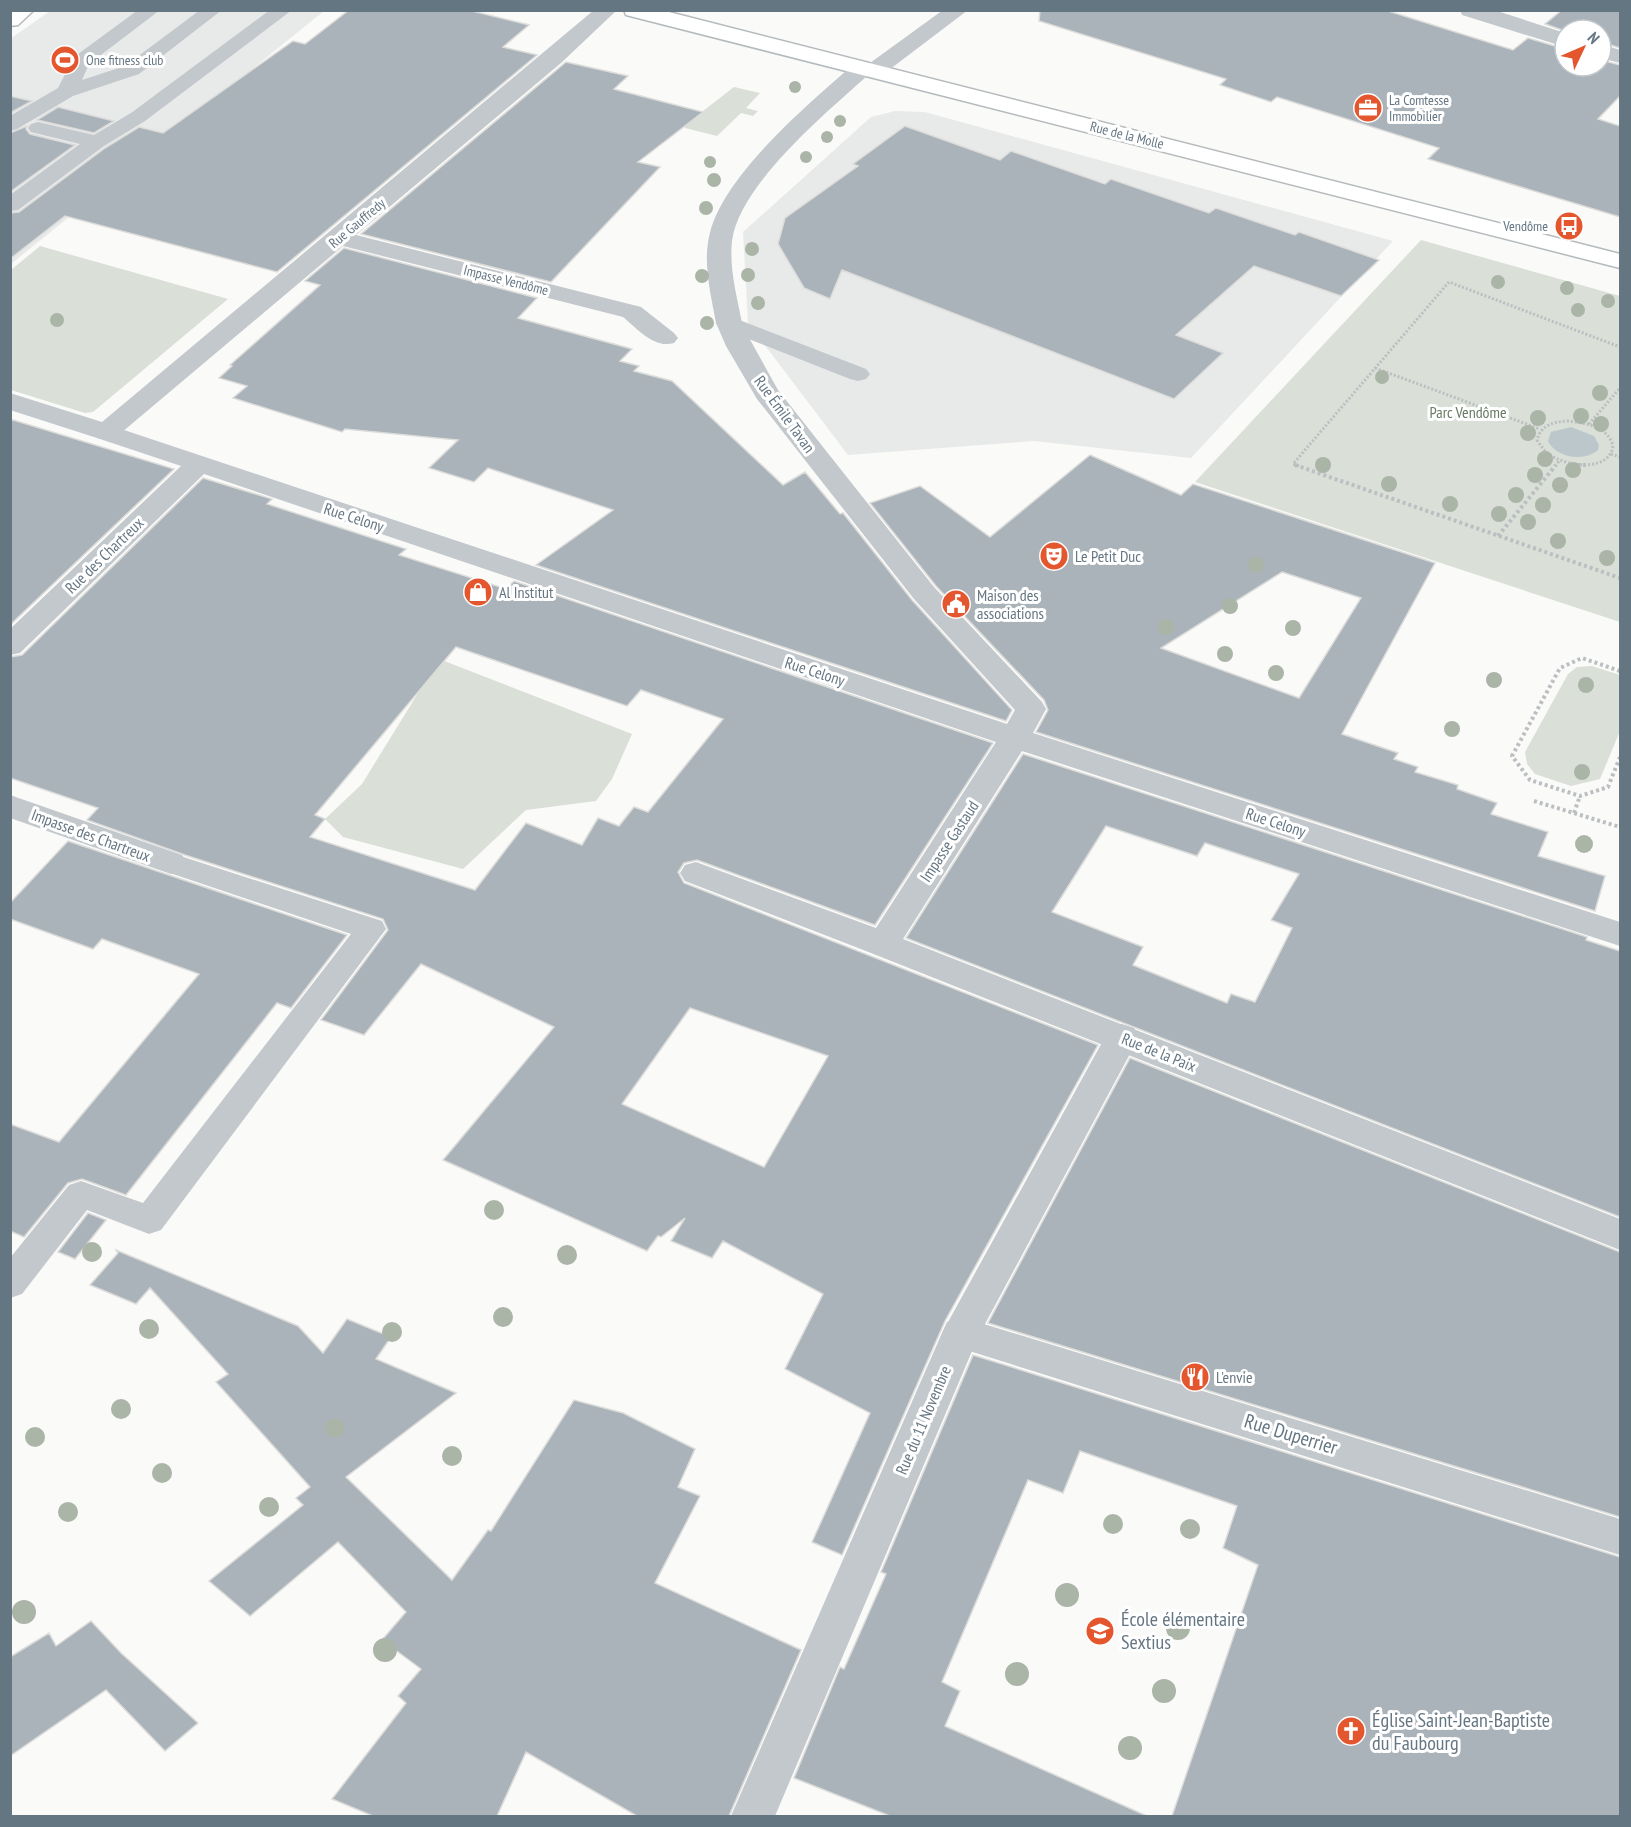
<svg xmlns="http://www.w3.org/2000/svg" width="1631" height="1827" font-family="'PT Sans Narrow',sans-serif">
<style>
.built{fill:#e8e9e9}
.green{fill:#dadfd7}
.water{fill:#bbc7cb}
.building{fill:#aab3b9;stroke:#dcdcda;stroke-width:1.5;fill-rule:evenodd}
.lines{fill:none;stroke-linecap:round;stroke-linejoin:round}
.primary-casing{stroke:#b5babe;stroke-width:3}
.path-far1{stroke:#bbbfc2;stroke-width:3;stroke-dasharray:2 2;stroke-linecap:butt}
.path{stroke:#bbbfc2;stroke-width:4;stroke-dasharray:3 3;stroke-linecap:butt}
.service{fill:#c3c8cc;fill-rule:evenodd}
.pedestrian{fill:#c3c8cc;fill-rule:evenodd}
.minor{fill:#c3c8cc;fill-rule:evenodd}
.primary{fill:#fff;fill-rule:evenodd}
.tree{fill:#aab4a7}
.labels{text-anchor:middle;stroke-width:6;stroke-linejoin:round;paint-order:stroke}
.far-poi-label{font-size:14px;fill:#657683;stroke:#fff;text-anchor:start}
.far-street-label{font-size:14px;fill:#657683;stroke:#fff}
.park-label{font-size:16px;fill:#687a64;stroke:#fff}
.street-label{font-size:16px;fill:#657683;stroke:#fff}
.poi-label{font-size:16px;fill:#657683;stroke:#fff;text-anchor:start}
.near-street-label{font-size:20px;fill:#657683;stroke:#fff}
.near-poi-label{font-size:20px;fill:#657683;stroke:#fff;text-anchor:start}
</style>
<rect width="100%" height="100%" fill="#fafaf8"/>
<!-- built -->
<path class="built" d="M 50,11 L 324,11 L 11,264 L 10,39 Z
M 895,111 L 925,112 L 1393,241 L 1191,458 L 1034,441 L 848,455 L 748,323 L 743,232 L 871,117 Z"/>
<!-- green -->
<path class="green" d="M 734,87 L 760,93 L 746,108 L 758,111 L 753,116 L 741,113 L 717,136 L 685,128 L 685,125 Z
M 1421,240 L 1620,296 L 1620,622 L 1195,482 Z
M 40,246 L 228,299 L 93,412 L 85,413 L 11,390 L 11,270 Z
M 439,659 L 632,734 L 612,779 L 596,801 L 526,810 L 463,869 L 343,837 L 325,819 L 362,784 Z
M 1592,666 L 1620,675 L 1620,731 L 1600,779 L 1571,786 L 1535,774 L 1527,764 L 1525,752 L 1568,674 L 1577,667 Z"/>
<!-- water -->
<path class="water" d="M 1571,427 L 1594,436 L 1599,445 L 1598,450 C 1584,462 1556,458 1548,441 L 1551,432 Z"/>
<!-- building -->
<path class="building" d="M 349,10 L 468,10 L 529,25 L 503,47 L 537,55 L 277,272 L 65,216 L 10,259 L 10,213 L 19,212 L 105,148 L 139,127 L 163,133 L 293,41 L 305,44 Z
M 1040,10 L 1385,10 L 1513,50 L 1528,38 L 1565,49 L 1565,66 L 1601,66 L 1601,60 L 1620,65 L 1620,96 L 1598,119 L 1620,126 L 1620,217 L 1428,159 L 1439,148 L 1277,97 L 1271,102 L 1220,85 L 1226,79 L 1039,21 Z
M 1562,10 L 1620,10 L 1620,48 L 1601,42 L 1601,30 L 1565,31 L 1545,24 Z
M 566,62 L 628,76 L 614,89 L 703,112 L 638,162 L 660,167 L 551,282 L 361,234 Z
M 10,96 L 32,101 L 10,113 Z
M 58,107 L 114,121 L 94,133 L 37,120 Z
M 27,126 L 26,129 L 30,134 L 75,145 L 10,192 L 10,133 Z
M 905,126 L 1000,160 L 1011,151 L 1105,184 L 1111,179 L 1209,213 L 1216,208 L 1295,235 L 1299,232 L 1379,260 L 1341,296 L 1254,266 L 1176,335 L 1223,353 L 1174,399 L 842,270 L 830,299 L 804,288 L 778,244 L 785,218 L 858,166 L 853,164 Z
M 344,248 L 537,298 L 518,318 L 632,349 L 620,361 L 639,366 L 634,371 L 672,381 L 783,485 L 805,472 L 840,514 L 843,513 L 912,600 L 1012,710 L 1006,721 L 536,565 L 613,510 L 488,468 L 474,482 L 429,468 L 458,440 L 345,429 L 342,432 L 233,398 L 247,386 L 219,378 L 232,366 L 230,365 L 320,285 L 305,281 Z
M 10,419 L 174,469 L 10,625 Z
M 1090,455 L 1181,495 L 1193,484 L 1435,563 L 1342,734 L 1398,753 L 1394,759 L 1418,767 L 1415,772 L 1458,785 L 1457,789 L 1497,803 L 1491,814 L 1548,832 L 1538,856 L 1605,876 L 1595,911 L 1036,732 L 1048,710 L 1044,700 L 936,586 L 870,503 L 920,486 L 990,537 ZM 1282,572 L 1361,598 L 1299,698 L 1161,648 Z
M 203,478 L 272,499 L 267,504 L 406,549 L 399,555 L 506,589 L 514,581 L 993,743 L 875,925 L 697,860 L 684,863 L 678,872 L 684,883 L 1098,1045 L 945,1321 L 842,1555 L 812,1542 L 870,1413 L 785,1369 L 823,1294 L 723,1241 L 712,1258 L 671,1241 L 685,1218 L 661,1237 L 658,1236 L 647,1251 L 443,1160 L 554,1027 L 421,964 L 364,1035 L 321,1020 L 388,930 L 383,919 L 185,855 L 87,820 L 98,808 L 10,778 L 10,657 L 22,655 ZM 456,647 L 627,706 L 641,690 L 723,719 L 648,812 L 634,807 L 619,826 L 598,818 L 582,845 L 526,823 L 475,890 L 310,837 L 325,819 L 315,815 ZM 690,1008 L 828,1056 L 764,1167 L 622,1104 Z
M 1023,754 L 1587,937 L 1586,940 L 1620,951 L 1620,1217 L 906,938 ZM 1106,826 L 1197,856 L 1205,843 L 1299,874 L 1271,920 L 1292,928 L 1255,1002 L 1231,994 L 1227,1003 L 1133,965 L 1143,947 L 1052,912 Z
M 68,841 L 347,935 L 291,1008 L 277,1003 L 126,1195 L 82,1179 L 68,1183 L 24,1237 L 10,1231 L 10,1124 L 59,1142 L 199,974 L 102,939 L 93,949 L 10,919 L 10,903 Z
M 1130,1058 L 1620,1252 L 1620,1517 L 988,1323 Z
M 88,1213 L 106,1220 L 75,1259 L 58,1252 Z
M 116,1250 L 298,1326 L 323,1353 L 347,1319 L 391,1337 L 376,1359 L 456,1393 L 346,1477 L 452,1580 L 488,1530 L 491,1531 L 574,1400 L 623,1413 L 695,1449 L 678,1487 L 700,1496 L 655,1583 L 801,1650 L 729,1816 L 637,1816 L 526,1752 L 497,1816 L 373,1816 L 332,1799 L 406,1703 L 398,1696 L 421,1669 L 382,1640 L 406,1612 L 338,1542 L 250,1616 L 209,1581 L 303,1505 L 296,1498 L 310,1487 L 216,1382 L 228,1374 L 150,1288 L 136,1304 L 90,1285 L 118,1253 Z
M 973,1355 L 1620,1557 L 1620,1816 L 1172,1816 L 1258,1565 L 1223,1548 L 1237,1506 L 1080,1451 L 1063,1493 L 1028,1480 L 942,1682 L 960,1691 L 945,1726 L 1147,1816 L 890,1816 L 794,1778 L 840,1667 L 844,1669 L 886,1574 L 881,1572 Z
M 91,1621 L 121,1653 L 198,1723 L 165,1751 L 106,1690 L 10,1756 L 10,1657 L 49,1633 L 56,1646 Z"/>
<g class="lines">
<!-- primary casing -->
<g class="primary-casing">
<path id="primary" d="M 10,10 L 34,10 L 18,25 L 10,26 Z
M 624,10 L 661,10 L 1620,254 L 1620,268 L 626,15 Z"/>
</g>
<!-- path-far1 -->
<path class="path-far1" d="M 1375,368 L 1540,429
M 1567,421 C 1585,423 1608,426 1613,446 C 1609,473 1566,466 1550,455 C 1544,451 1541,446 1537,440 C 1541,425 1553,422 1567,421 Z
M 1589,424 L 1620,388
M 1611,454 L 1620,457
M 1299,466 L 1293,464 L 1449,282 L 1620,347
M 1555,466 L 1560,460"/>
<!-- path -->
<path class="path" d="M 1295,465 L 1620,578
M 1577,465 L 1589,465
M 1498,536 L 1556,465
M 1620,671 L 1582,658 L 1560,668 L 1512,756 L 1530,780 L 1580,796 L 1608,787 L 1620,757
M 1534,801 L 1620,827
M 1574,813 L 1580,796"/>
<!-- service -->
<path class="service" d="M 138,10 L 160,10 L 89,64 L 82,80 L 125,66 L 200,10 L 222,10 L 139,74 L 73,96 L 17,129 L 10,131 L 10,116 L 58,88 L 74,57 Z
M 270,10 L 292,10 L 145,121 L 104,146 L 18,210 L 10,211 L 10,195 L 80,144 L 31,132 L 28,128 L 31,124 L 38,122 L 94,135 L 131,113 Z
M 729,316 L 866,369 L 870,374 L 866,379 L 858,381 L 850,379 L 721,328 L 717,323 L 721,318 Z
M 171,853 L 382,921 L 386,929 L 161,1230 L 149,1234 L 87,1210 L 22,1294 L 10,1298 L 10,1258 L 69,1185 L 81,1181 L 143,1203 L 351,934 L 161,870 L 156,863 L 161,856 Z"/>
<!-- pedestrian -->
<path class="pedestrian" d="M 729,315 L 738,318 L 778,390 L 823,447 L 934,587 L 1042,702 L 1046,709 L 1033,733 L 1620,922 L 1620,946 L 1022,751 L 903,939 L 1620,1219 L 1620,1250 L 871,953 L 685,881 L 680,873 L 685,865 L 696,862 L 876,928 L 996,742 L 204,474 L 20,653 L 10,655 L 10,629 L 181,466 L 97,438 L 93,432 L 97,426 L 106,424 L 1007,724 L 1015,710 L 914,599 L 757,399 L 726,346 L 716,323 L 720,318 Z
M 10,795 L 182,855 L 187,863 L 182,871 L 171,874 L 10,818 Z
M 961,1317 L 1620,1519 L 1620,1555 L 947,1344 L 942,1333 L 947,1322 Z"/>
<!-- minor -->
<path class="minor" d="M 594,10 L 617,10 L 561,63 L 356,235 L 641,307 L 674,333 L 678,338 L 674,343 C 654,349 638,329 623,317 L 343,246 L 115,438 L 106,440 L 97,438 L 10,410 L 10,393 L 102,422 Z
M 943,10 L 968,10 L 881,76 L 867,76 C 826,113 739,185 732,241 C 729,269 737,296 742,323 L 738,328 L 729,331 L 720,328 L 716,323 C 711,295 703,265 709,237 C 721,176 810,103 855,63 L 870,63 Z
M 1460,10 L 1494,10 L 1565,33 L 1565,47 L 1462,15 Z
M 1601,44 L 1620,50 L 1620,63 L 1601,58 Z
M 1122,1024 L 1134,1028 L 1139,1037 L 978,1337 L 775,1816 L 731,1816 L 942,1333 L 1110,1028 Z"/>
<!-- primary -->
<use href="#primary" class="primary"/>
</g>
<!-- trees -->
<g class="tree">
<circle cx="795" cy="87" r="6"/>
<circle cx="840" cy="121" r="6"/>
<circle cx="827" cy="137" r="6"/>
<circle cx="806" cy="157" r="6"/>
<circle cx="710" cy="162" r="6"/>
<circle cx="714" cy="180" r="7"/>
<circle cx="706" cy="208" r="7"/>
<circle cx="752" cy="249" r="7"/>
<circle cx="748" cy="275" r="7"/>
<circle cx="702" cy="276" r="7"/>
<circle cx="1498" cy="282" r="7"/>
<circle cx="1567" cy="288" r="7"/>
<circle cx="1608" cy="301" r="7"/>
<circle cx="758" cy="303" r="7"/>
<circle cx="1578" cy="310" r="7"/>
<circle cx="57" cy="320" r="7"/>
<circle cx="707" cy="323" r="7"/>
<circle cx="1382" cy="377" r="7"/>
<circle cx="1600" cy="393" r="8"/>
<circle cx="1581" cy="416" r="8"/>
<circle cx="1538" cy="418" r="8"/>
<circle cx="1601" cy="424" r="8"/>
<circle cx="1528" cy="433" r="8"/>
<circle cx="1545" cy="459" r="8"/>
<circle cx="1323" cy="465" r="8"/>
<circle cx="1573" cy="470" r="8"/>
<circle cx="1535" cy="475" r="8"/>
<circle cx="1389" cy="484" r="8"/>
<circle cx="1560" cy="485" r="8"/>
<circle cx="1516" cy="495" r="8"/>
<circle cx="1450" cy="504" r="8"/>
<circle cx="1543" cy="505" r="8"/>
<circle cx="1499" cy="514" r="8"/>
<circle cx="1528" cy="522" r="8"/>
<circle cx="1558" cy="541" r="8"/>
<circle cx="1607" cy="558" r="8"/>
<circle cx="1256" cy="565" r="8"/>
<circle cx="1230" cy="606" r="8"/>
<circle cx="1166" cy="627" r="8"/>
<circle cx="1293" cy="628" r="8"/>
<circle cx="1225" cy="654" r="8"/>
<circle cx="1276" cy="673" r="8"/>
<circle cx="1494" cy="680" r="8"/>
<circle cx="1586" cy="685" r="8"/>
<circle cx="1452" cy="729" r="8"/>
<circle cx="1582" cy="772" r="8"/>
<circle cx="1584" cy="844" r="9"/>
<circle cx="494" cy="1210" r="10"/>
<circle cx="92" cy="1252" r="10"/>
<circle cx="567" cy="1255" r="10"/>
<circle cx="503" cy="1317" r="10"/>
<circle cx="149" cy="1329" r="10"/>
<circle cx="392" cy="1332" r="10"/>
<circle cx="121" cy="1409" r="10"/>
<circle cx="335" cy="1428" r="10"/>
<circle cx="35" cy="1437" r="10"/>
<circle cx="452" cy="1456" r="10"/>
<circle cx="162" cy="1473" r="10"/>
<circle cx="269" cy="1507" r="10"/>
<circle cx="68" cy="1512" r="10"/>
<circle cx="1113" cy="1524" r="10"/>
<circle cx="1190" cy="1529" r="10"/>
<circle cx="1067" cy="1595" r="12"/>
<circle cx="24" cy="1612" r="12"/>
<circle cx="1178" cy="1628" r="12"/>
<circle cx="385" cy="1650" r="12"/>
<circle cx="1017" cy="1674" r="12"/>
<circle cx="1164" cy="1691" r="12"/>
<circle cx="1130" cy="1748" r="12"/>
</g>
<!-- icons -->
<defs>
<g id="stadium-disc" transform="scale(1.5)"><circle r="9.5" fill="#e4572e" stroke="#fff"/><path d="M0-5a6.5 5 0 1 0 0 10a6.5 5 0 1 0 0-10ZM-3.5-1.8h7v3.6h-7Z" fill="#fff"/></g>
<g id="office-disc" transform="scale(1.5)"><circle r="9.5" fill="#e4572e" stroke="#fff"/><path d="M-6-3h4V-5.5h4V-3h4V5H-6ZM-1-4.5V-3h2v-1.5ZM-6 0V1H6V0Z" fill="#fff"/></g>
<g id="bus-disc" transform="scale(1.5)"><circle r="9.5" fill="#e4572e" stroke="#fff"/><path d="M-5-6H5V4H4V6H2V4H-2V6H-4V4H-5ZM-3.5-4V0h7V-4ZM-3.5 1.2v1.5H-2V1.2ZM2 1.2v1.5H3.5V1.2Z" fill="#fff"/></g>
<g id="theatre-disc" transform="scale(1.5)"><circle r="9.5" fill="#e4572e" stroke="#fff"/><path d="M-5-5.5Q0-4 5-5.5V0Q5 5 0 6Q-5 5-5 0ZM-3.3-2.5H-1v1.5H-3.3ZM1-2.5H3.3v1.5H1ZM-2.8 1Q0 5.5 2.8 1Z" fill="#fff"/></g>
<g id="shop-disc" transform="scale(1.5)"><circle r="9.5" fill="#e4572e" stroke="#fff"/><path d="M-5-2.5h2.3a2.7 3.5 0 0 1 5.4 0H5L5.5 6h-11ZM-1.5-2.5h3a1.5 2.3 0 0 0-3 0Z" fill="#fff"/></g>
<g id="civic-disc" transform="scale(1.5)"><circle r="9.5" fill="#e4572e" stroke="#fff"/><path d="M-.6-6.5H3V-4.5H.6V-3L4-1V1h2V6H-6V1h2V-1L-.6-3ZM-1.2 2.5V6h2.4V2.5Z" fill="#fff"/></g>
<g id="restaurant-disc" transform="scale(1.5)"><circle r="9.5" fill="#e4572e" stroke="#fff"/><path d="M-5-6h1v4h1v-4h1v4h1v-4h1v5L-1.5 .5V6h-2V.5L-5-1ZM5-6V6H3V1.5H1.5Q1.5-4 5-6Z" fill="#fff"/></g>
<g id="school-disc" transform="scale(1.5)"><circle r="9.5" fill="#e4572e" stroke="#fff"/><path d="M0-5L7-2L0 1L-7-2ZM-4 1L0 2.5L4 1V4Q0 6-4 4Z" fill="#fff"/></g>
<g id="church-disc" transform="scale(1.5)"><circle r="9.5" fill="#e4572e" stroke="#fff"/><path d="M-1.2-6h2.4v3.5h3.3v2.4h-3.3V6h-2.4V-.1h-3.3v-2.4h3.3Z" fill="#fff"/></g>
</defs>
<g fill-rule="evenodd">
<use href="#stadium-disc" x="65" y="60"/>
<use href="#office-disc" x="1368" y="108"/>
<use href="#bus-disc" x="1569" y="226"/>
<use href="#theatre-disc" x="1054" y="556"/>
<use href="#shop-disc" x="478" y="592"/>
<use href="#civic-disc" x="956" y="604"/>
<use href="#restaurant-disc" x="1195" y="1377"/>
<use href="#school-disc" x="1100" y="1631"/>
<use href="#church-disc" x="1351" y="1731"/>
</g>
<g class="labels">
<!-- far-poi labels -->
<g class="far-poi-label">
<text x="86" y="65">One fitness club</text>
<text x="1389" y="105">La Comtesse<tspan x="1389" dy="16">Immobilier</tspan></text>
<text x="1548" y="231" text-anchor="end">Vendôme</text>
</g>
<!-- far-street labels -->
<g class="far-street-label">
<text transform="translate(1127 135) rotate(14)" y="5">Rue de la Molle</text>
<text transform="translate(357 223) rotate(-40)" y="5">Rue Gauffredy</text>
<text transform="translate(506 280) rotate(14)" y="5">Impasse Vendôme</text>
</g>
<!-- park labels -->
<g class="park-label">
<text x="1468" y="418">Parc Vendôme</text>
</g>
<!-- street labels -->
<g class="street-label">
<text transform="translate(785 414) rotate(54)" y="6">Rue Émile Tavan</text>
<text transform="translate(354 517) rotate(18)" y="6">Rue Celony</text>
<text transform="translate(104 555) rotate(-44)" y="6">Rue des Chartreux</text>
<text transform="translate(815 671) rotate(18)" y="6">Rue Celony</text>
<text transform="translate(1276 822) rotate(18)" y="6">Rue Celony</text>
<text transform="translate(91 835) rotate(20)" y="6">Impasse des Chartreux</text>
<text transform="translate(949 841) rotate(-57)" y="6">Impasse Gastaud</text>
<text transform="translate(1159 1052) rotate(22)" y="6">Rue de la Paix</text>
<text transform="translate(923 1420) rotate(-67)" y="6">Rue du 11 Novembre</text>
</g>
<!-- poi labels -->
<g class="poi-label">
<text x="1075" y="562">Le Petit Duc</text>
<text x="499" y="598">Al Institut</text>
<text x="977" y="601">Maison des<tspan x="977" dy="18">associations</tspan></text>
<text x="1216" y="1383">L'envie</text>
</g>
<!-- near-street labels -->
<g class="near-street-label">
<text transform="translate(1291 1434) rotate(17)" y="7">Rue Duperrier</text>
</g>
<!-- near-poi labels -->
<g class="near-poi-label">
<text x="1121" y="1626">École élémentaire<tspan x="1121" dy="23">Sextius</tspan></text>
<text x="1372" y="1727">Église Saint-Jean-Baptiste<tspan x="1372" dy="23">du Faubourg</tspan></text>
</g>
</g>
<!-- border -->
<rect width="1631" height="1827" fill="none" stroke="#657683" stroke-width="24"/>
<!-- north arrow -->
<g transform="translate(1583 48) rotate(46)"><circle r="28" fill="#ffffff" stroke="#c1c8cd" stroke-width="1.5"/>
<path d="M0-4.5L10 22L0 15L-10 22Z" fill="#e4572e"/>
<text y="-9" font-size="16" font-weight="bold" text-anchor="middle" fill="#657683">N</text>
</g>
</svg>
